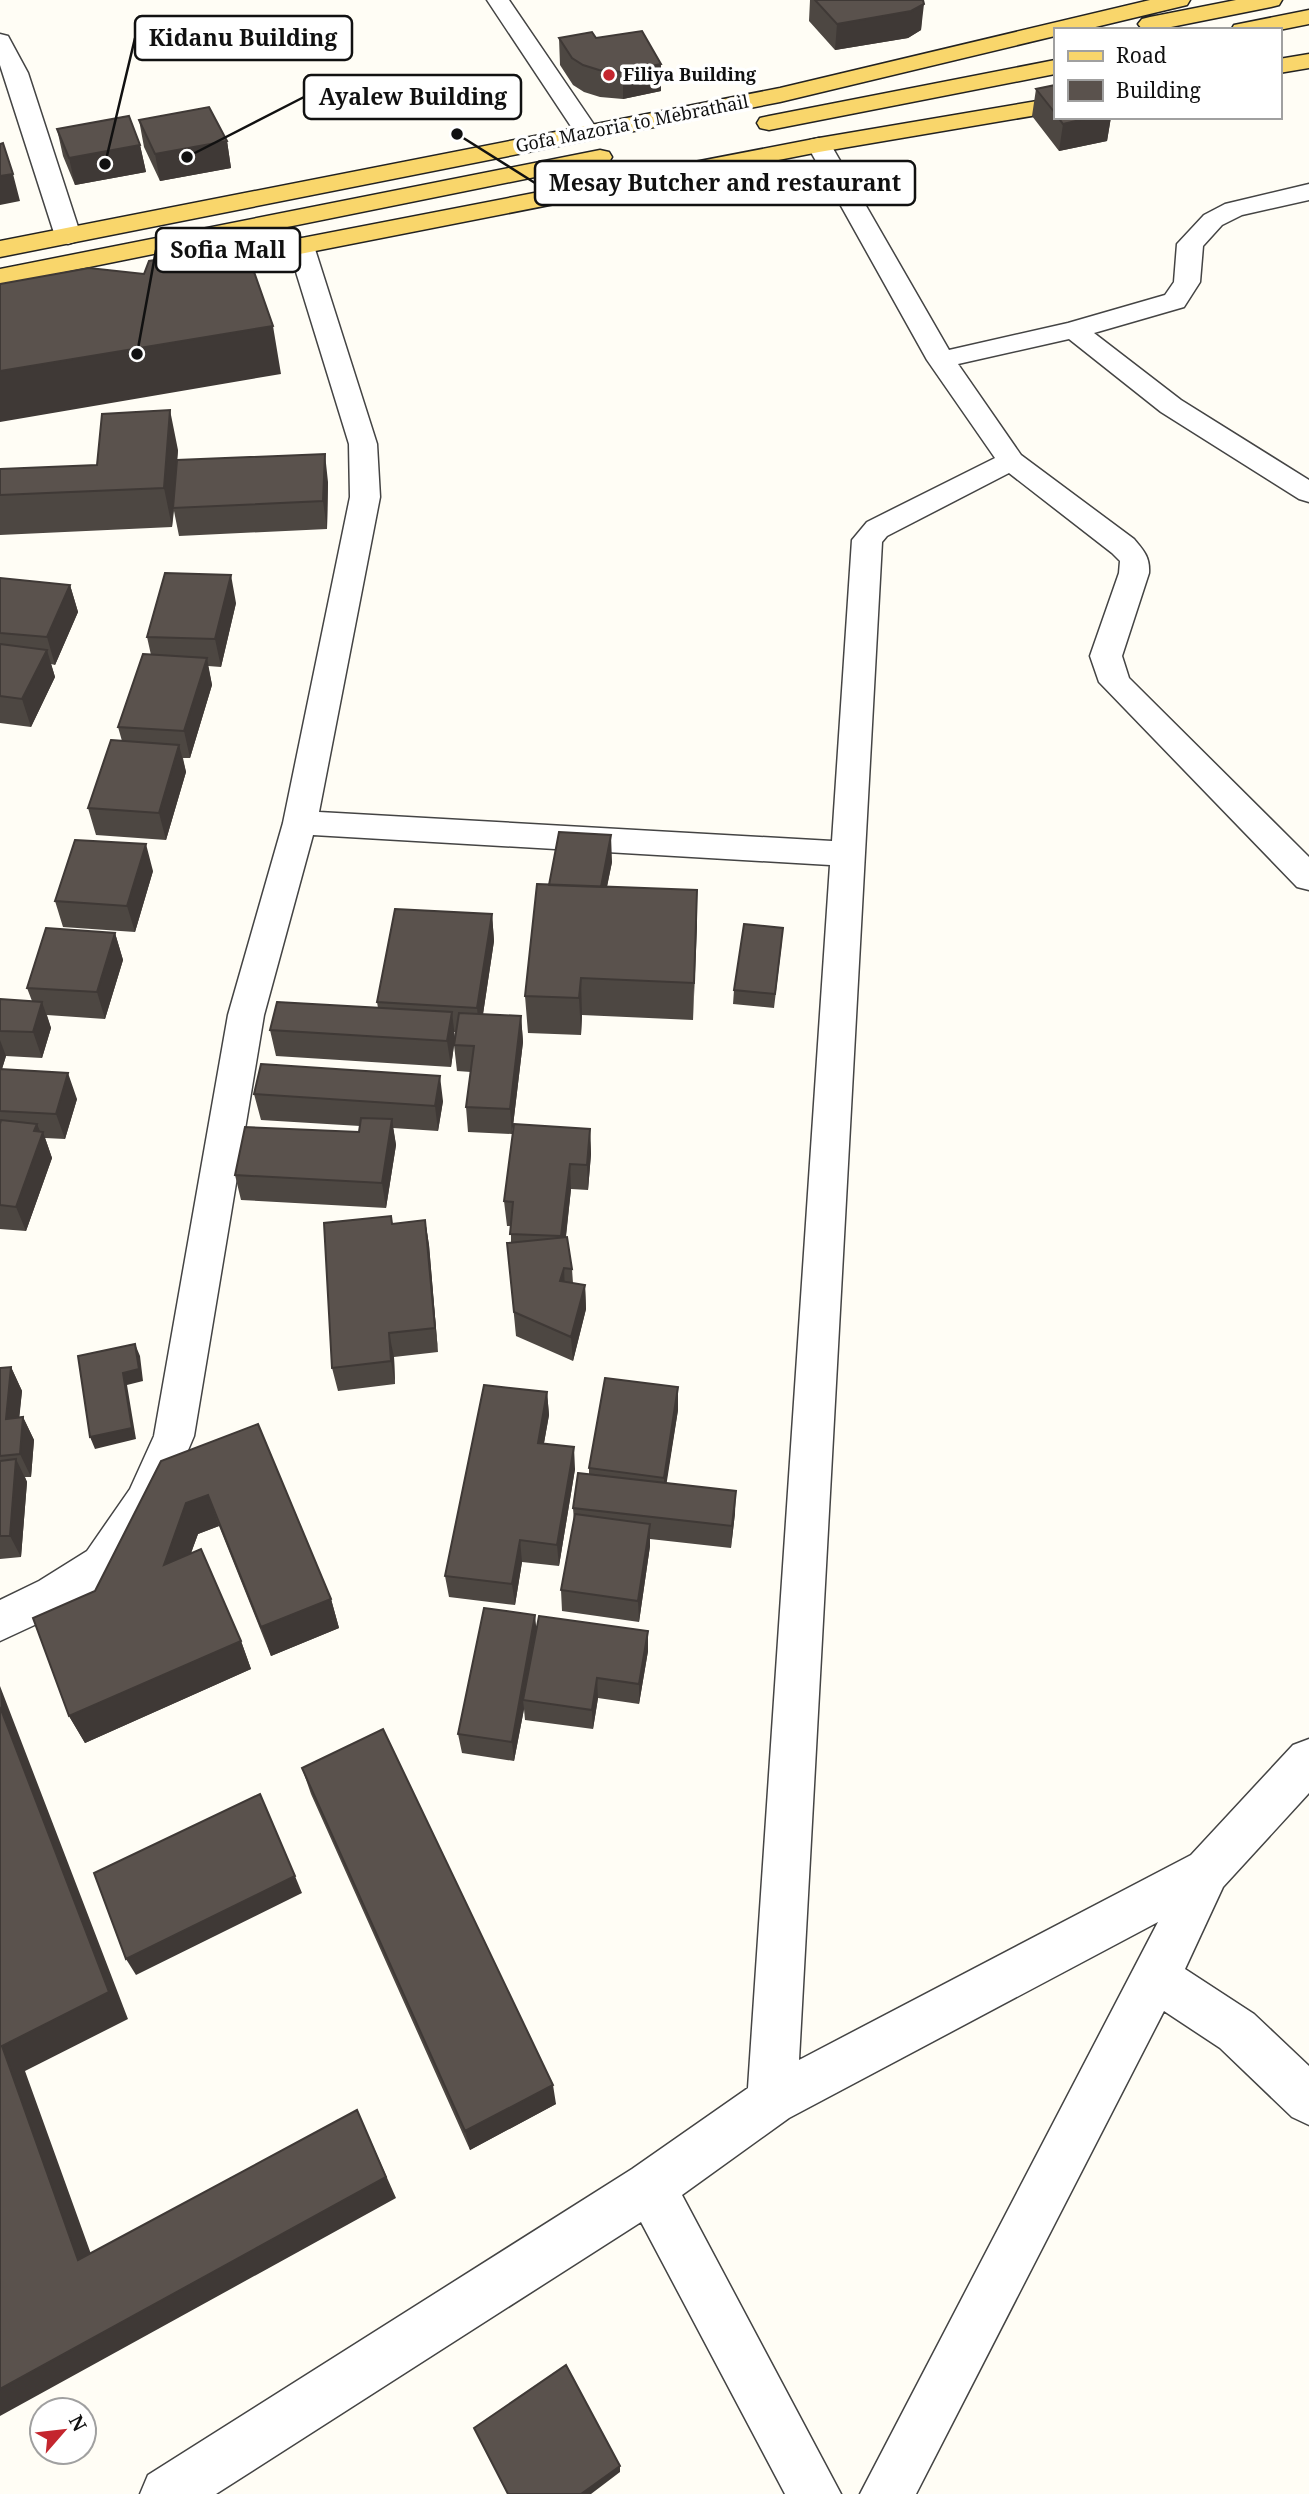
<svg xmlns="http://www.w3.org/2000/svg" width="1309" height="2494" font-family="'Noto Serif',serif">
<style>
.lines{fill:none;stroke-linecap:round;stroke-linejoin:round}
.minor-casing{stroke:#444;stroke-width:3}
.primary-casing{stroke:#222;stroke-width:3}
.minor{fill:#fff;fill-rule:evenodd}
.primary{fill:#f9d66b;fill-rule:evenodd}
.wall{fill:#4d4742}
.shaded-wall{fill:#3f3936}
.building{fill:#5a524d;stroke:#3f3936;stroke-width:2}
.poi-dot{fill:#c4262e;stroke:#fff;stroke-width:2.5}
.labels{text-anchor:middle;stroke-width:7;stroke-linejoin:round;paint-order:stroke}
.far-poi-label{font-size:18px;font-weight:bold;fill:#111;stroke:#fff;text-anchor:start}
.far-street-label{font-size:18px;fill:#111;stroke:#fff}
.leader{fill:none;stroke:#111;stroke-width:2.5}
.callout-dot{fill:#111;stroke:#fff;stroke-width:2.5}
.callout{fill:#fff;stroke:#111;stroke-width:2.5}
.callout-label{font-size:23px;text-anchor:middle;font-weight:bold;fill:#111}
</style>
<rect width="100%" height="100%" fill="#fffdf5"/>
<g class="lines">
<!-- minor casing -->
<g class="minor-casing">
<path id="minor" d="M 487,0 L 509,0 L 599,132 L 596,137 L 587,139 L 578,137 Z
M 0,34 L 8,36 L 28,73 L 81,236 L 77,241 L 68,244 L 59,241 L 55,236 L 0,65 Z
M 819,138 L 828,140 L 831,145 L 949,350 L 1068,323 L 1165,295 L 1174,282 L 1177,244 L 1204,215 L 1225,204 L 1309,184 L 1309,200 L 1242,215 L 1222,225 L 1203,246 L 1200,282 L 1184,307 L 1094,333 L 1181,400 L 1309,480 L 1309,502 L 1299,499 L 1161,412 L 1069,339 L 958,364 L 1021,455 L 1134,539 C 1144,551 1150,557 1149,573 L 1122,656 L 1129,678 L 1309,857 L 1309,890 L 1297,887 L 1099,682 L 1090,656 L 1119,573 L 1120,561 L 1112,553 L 1009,473 L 887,536 L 882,542 L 799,2060 L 1191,1855 L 1293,1745 L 1309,1739 L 1309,1793 L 1223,1887 L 1185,1969 L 1254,2014 L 1309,2066 L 1309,2125 L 1292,2117 L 1220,2048 L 1164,2011 L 916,2494 L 860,2494 L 1158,1922 L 789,2118 L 682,2195 L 841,2494 L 785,2494 L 641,2222 L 216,2494 L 140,2494 L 148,2475 L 632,2169 L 748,2088 L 830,865 L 313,835 L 264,1015 L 194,1436 L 161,1514 L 117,1579 L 69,1609 L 0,1641 L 0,1600 L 39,1581 L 87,1551 L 130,1489 L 154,1436 L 228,1015 L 283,823 L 350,497 L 349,444 L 288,246 L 292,240 L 301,238 L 310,240 L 314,246 L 377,444 L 380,497 L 319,812 L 832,841 L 852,540 L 867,522 L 995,458 L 927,360 L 807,145 L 810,140 Z"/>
</g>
<!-- primary casing -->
<g class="primary-casing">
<path id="primary" d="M 1150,0 L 1190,0 L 1187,5 L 1083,30 L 1055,30 L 1055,36 L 780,102 L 0,257 L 0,241 L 780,88 Z
M 1236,0 L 1282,0 L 1279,5 L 1271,7 L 1156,30 L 1142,29 L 1138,24 L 1142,19 L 1150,17 Z
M 1309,10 L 1309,24 L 1279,30 L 1231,30 L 1234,25 Z
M 1309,54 L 1309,68 L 1279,73 L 1279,59 Z
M 1055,60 L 1055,74 L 769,130 L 760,128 L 757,123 L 760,118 L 769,116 Z
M 1055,98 L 1055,112 L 819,152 L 198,274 L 189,272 L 185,266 L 189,260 L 198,258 L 819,138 Z
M 600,150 L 609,152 L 612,157 L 609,162 L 0,285 L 0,269 Z"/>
</g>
<!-- minor -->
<use href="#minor" class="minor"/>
<!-- primary -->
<use href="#primary" class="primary"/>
</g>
<!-- wall -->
<path class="wall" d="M 810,0 L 923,0 L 921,30 L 908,38 L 835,50 L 809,21 Z
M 559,38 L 596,38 L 661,64 L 661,91 L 623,99 L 600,97 L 584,92 L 573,85 L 560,65 Z
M 1055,85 L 1055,117 L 1111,117 L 1107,141 L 1059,151 L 1032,116 L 1036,89 Z
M 139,120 L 227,141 L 231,168 L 160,181 L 144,147 Z
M 57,129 L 140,145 L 146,172 L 75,185 L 63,156 Z
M 178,450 L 177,460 L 328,482 L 327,529 L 179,536 L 174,511 L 172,527 L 0,535 L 0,469 L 97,465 Z
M 0,578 L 70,585 L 78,612 L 55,665 L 51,664 L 55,677 L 31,727 L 0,723 Z
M 236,603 L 221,667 L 208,666 L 212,685 L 190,758 L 183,758 L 186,772 L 166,840 L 96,835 L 88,808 L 122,741 L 118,727 L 151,655 L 147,637 Z
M 612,862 L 607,887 L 697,890 L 693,1020 L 582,1015 L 581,1035 L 528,1033 L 525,996 L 549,885 Z
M 153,871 L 135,932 L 63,927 L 55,901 Z
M 492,914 L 494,941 L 483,1014 L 521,1016 L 523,1042 L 512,1134 L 468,1132 L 466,1107 L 471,1072 L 457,1071 L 454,1045 L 456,1032 L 454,1032 L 455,1038 L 451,1067 L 276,1056 L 270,1030 L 378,1008 L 377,1002 Z
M 115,933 L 123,960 L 105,1019 L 47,1015 L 51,1028 L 42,1058 L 6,1056 L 2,1069 L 77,1099 L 65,1139 L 45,1138 L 52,1158 L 26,1231 L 0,1229 L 0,999 L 32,1001 L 27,988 Z
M 782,941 L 774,1008 L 733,1004 L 734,990 Z
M 254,1094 L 443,1101 L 438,1131 L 393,1128 L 396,1145 L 386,1208 L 241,1200 L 235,1175 L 359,1132 L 360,1126 L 261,1120 Z
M 590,1129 L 591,1154 L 588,1190 L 571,1189 L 566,1237 L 572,1269 L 573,1283 L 585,1285 L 586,1309 L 573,1361 L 516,1336 L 507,1243 L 511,1243 L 511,1226 L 507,1226 L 504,1201 Z
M 425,1220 L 429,1245 L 438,1352 L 394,1357 L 395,1384 L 338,1391 L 332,1368 L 393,1224 Z
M 11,1367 L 22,1391 L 19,1417 L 23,1417 L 34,1440 L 31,1477 L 25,1477 L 27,1482 L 21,1557 L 0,1559 L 0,1368 Z
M 678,1387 L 678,1410 L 666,1483 L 735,1513 L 731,1548 L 650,1539 L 650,1546 L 639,1622 L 562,1611 L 561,1590 L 574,1522 L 573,1508 L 589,1474 L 589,1468 Z
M 547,1392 L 549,1415 L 544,1443 L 575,1469 L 559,1566 L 522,1562 L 515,1605 L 449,1597 L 445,1576 Z
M 258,1424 L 331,1599 L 339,1628 L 271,1656 L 219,1526 L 198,1534 L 191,1553 L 241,1641 L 251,1669 L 85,1743 L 69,1716 L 95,1591 Z
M 537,1630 L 648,1631 L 648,1651 L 639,1704 L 598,1698 L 593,1729 L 525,1720 L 524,1709 L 514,1761 L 462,1753 L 458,1734 Z
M 302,1768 L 556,2104 L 470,2150 L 311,1794 Z"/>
<!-- shaded-wall -->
<path class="shaded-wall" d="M 924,4 L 921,30 L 908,38 L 835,50 L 837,24 Z
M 661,64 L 661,91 L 623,99 L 623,72 Z
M 1093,117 L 1111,117 L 1107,141 L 1059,151 L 1063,124 Z
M 227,141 L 231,168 L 160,181 L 155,154 Z
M 140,145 L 146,172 L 75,185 L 69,158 Z
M 13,174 L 20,201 L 0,205 L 0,176 Z
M 273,326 L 281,374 L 0,422 L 0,371 Z
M 170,410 L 178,450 L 172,527 L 164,488 Z
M 325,454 L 328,482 L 327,529 L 323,501 Z
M 231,575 L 236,603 L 221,667 L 215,639 Z
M 70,585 L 78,612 L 55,665 L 47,637 Z
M 47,650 L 55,677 L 31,727 L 22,699 Z
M 207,658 L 212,685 L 190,758 L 184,731 Z
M 179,745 L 186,772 L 166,840 L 159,813 Z
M 611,835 L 612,862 L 599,924 L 599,897 Z
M 146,844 L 153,871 L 135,932 L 127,906 Z
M 697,890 L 697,927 L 693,1020 L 694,983 Z
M 492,914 L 494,941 L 480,1034 L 477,1008 Z
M 115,933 L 123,960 L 105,1019 L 97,992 Z
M 581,978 L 582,1015 L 581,1035 L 579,998 Z
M 42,1002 L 51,1028 L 42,1058 L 33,1032 Z
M 452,1012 L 455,1038 L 451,1067 L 447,1041 Z
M 521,1016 L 523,1042 L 512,1134 L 510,1109 Z
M 0,1040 L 6,1056 L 0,1075 Z
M 68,1073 L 77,1099 L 65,1139 L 56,1114 Z
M 440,1076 L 443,1101 L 438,1131 L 435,1106 Z
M 392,1119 L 396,1145 L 386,1208 L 382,1183 Z
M 37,1124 L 42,1136 L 43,1132 L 52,1158 L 26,1231 L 16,1207 Z
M 590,1129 L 591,1154 L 588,1190 L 587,1165 Z
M 570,1164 L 571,1189 L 563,1261 L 561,1236 Z
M 425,1220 L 429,1245 L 438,1352 L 435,1328 Z
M 564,1268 L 565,1292 L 560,1281 Z
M 585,1285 L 586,1309 L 573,1361 L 571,1337 Z
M 389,1333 L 394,1357 L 395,1384 L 391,1361 Z
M 135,1344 L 140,1356 L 143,1381 L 127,1385 L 136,1439 L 95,1449 L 90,1437 L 123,1373 Z
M 11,1367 L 22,1391 L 17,1441 L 6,1419 Z
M 678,1387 L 678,1410 L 664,1500 L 664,1478 Z
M 547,1392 L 549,1415 L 540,1465 L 538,1443 Z
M 23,1417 L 34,1440 L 31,1477 L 20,1454 Z
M 574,1447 L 575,1469 L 559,1566 L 557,1545 Z
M 16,1459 L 27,1482 L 21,1557 L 10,1536 Z
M 736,1491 L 735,1513 L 731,1548 L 732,1526 Z
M 208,1495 L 219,1526 L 198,1534 L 176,1594 L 164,1565 L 186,1503 Z
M 650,1524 L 650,1546 L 639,1622 L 638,1601 Z
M 520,1540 L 522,1562 L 515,1605 L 512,1584 Z
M 331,1599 L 339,1628 L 271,1656 L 261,1627 Z
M 535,1615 L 537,1635 L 523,1700 L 524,1709 L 514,1761 L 512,1742 Z
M 648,1631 L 648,1651 L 639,1704 L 639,1684 Z
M 241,1641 L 251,1669 L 85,1743 L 69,1716 Z
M 597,1678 L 598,1698 L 593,1729 L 592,1710 Z
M 0,1686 L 128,2019 L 25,2071 L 100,2279 L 78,2260 L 2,2046 Z
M 295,1876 L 302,1893 L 136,1975 L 126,1959 Z
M 553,2085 L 556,2104 L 470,2150 L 465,2131 Z
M 357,2110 L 396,2198 L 0,2416 L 0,2389 Z
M 620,2466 L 620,2472 L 591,2494 L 581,2494 Z"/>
<!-- building -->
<path class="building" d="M 815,0 L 923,0 L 924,4 L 911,11 L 837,24 Z
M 642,31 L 661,64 L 623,72 L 599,70 L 583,65 L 572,58 L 559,38 L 592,32 L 596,38 Z
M 1055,85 L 1055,113 L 1036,89 Z
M 209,107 L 227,141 L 155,154 L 139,120 Z
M 129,116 L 140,145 L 69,158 L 57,129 Z
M 1058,117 L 1093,117 L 1063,124 Z
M 3,143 L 13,174 L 0,176 L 0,144 Z
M 245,246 L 273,326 L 0,371 L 0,284 L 89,268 L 144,274 L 149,261 Z
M 170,410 L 164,488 L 0,495 L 0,469 L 97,465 L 102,414 Z
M 325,454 L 323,501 L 173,508 L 177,460 Z
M 165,573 L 231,575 L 215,639 L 147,637 Z
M 0,578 L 70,585 L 47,637 L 0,633 Z
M 0,644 L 47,650 L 22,699 L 0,696 Z
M 143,654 L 207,658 L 184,731 L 118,727 Z
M 111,740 L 179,745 L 159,813 L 88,808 Z
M 559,832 L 611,835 L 601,887 L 549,885 Z
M 75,840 L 146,844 L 127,906 L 55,901 Z
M 537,884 L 697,890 L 694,983 L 581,978 L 579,998 L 525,996 Z
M 395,909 L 492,914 L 477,1008 L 377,1002 Z
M 744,924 L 783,928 L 775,994 L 734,990 Z
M 46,928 L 115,933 L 97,992 L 27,988 Z
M 0,999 L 42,1002 L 33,1032 L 0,1031 Z
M 277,1002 L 452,1012 L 447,1041 L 270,1030 Z
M 459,1013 L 521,1016 L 510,1109 L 466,1107 L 474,1046 L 454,1045 Z
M 261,1064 L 440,1076 L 435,1106 L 254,1094 Z
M 0,1069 L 68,1073 L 56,1114 L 0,1111 Z
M 361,1118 L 392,1119 L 382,1183 L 235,1175 L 245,1127 L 359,1132 Z
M 1,1120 L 37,1124 L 34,1131 L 43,1132 L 16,1207 L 0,1205 L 0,1124 Z
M 514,1124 L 590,1129 L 587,1165 L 570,1164 L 561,1236 L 510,1234 L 513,1202 L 504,1201 Z
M 391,1216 L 392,1224 L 425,1220 L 435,1328 L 389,1333 L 391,1361 L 332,1368 L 324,1223 Z
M 567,1237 L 572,1269 L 564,1268 L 560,1281 L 585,1285 L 571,1337 L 514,1312 L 507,1243 Z
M 135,1344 L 139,1369 L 123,1373 L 132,1428 L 90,1437 L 78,1356 Z
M 11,1367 L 6,1419 L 23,1417 L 20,1454 L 0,1456 L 0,1368 Z
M 605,1378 L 678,1387 L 664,1478 L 589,1468 Z
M 484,1385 L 547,1392 L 538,1443 L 574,1447 L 557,1545 L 520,1540 L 512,1584 L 445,1576 Z
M 258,1424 L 331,1599 L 261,1627 L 208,1495 L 186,1503 L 164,1565 L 201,1549 L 241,1641 L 69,1716 L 33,1618 L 95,1591 L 161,1461 Z
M 16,1459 L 10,1536 L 0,1536 L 0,1461 Z
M 578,1473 L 736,1491 L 732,1526 L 573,1508 Z
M 575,1514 L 650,1524 L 638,1601 L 561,1590 Z
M 484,1608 L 535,1615 L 512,1742 L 458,1734 Z
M 539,1616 L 648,1631 L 639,1684 L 597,1678 L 592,1710 L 523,1700 Z
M 0,1707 L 109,1992 L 2,2046 L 78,2260 L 357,2110 L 386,2177 L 0,2389 Z
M 383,1729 L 553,2085 L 465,2131 L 302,1768 Z
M 260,1794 L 295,1876 L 126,1959 L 94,1873 Z
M 566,2365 L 620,2466 L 581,2494 L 508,2494 L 474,2428 Z"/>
<!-- markers -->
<circle class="poi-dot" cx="609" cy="75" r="7"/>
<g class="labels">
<!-- far-poi labels -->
<g class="far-poi-label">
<text x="623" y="81">Filiya Building</text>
</g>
<!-- far-street labels -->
<g class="far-street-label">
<text transform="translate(632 124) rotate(-11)" y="6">Gofa Mazoria to Mebrathail</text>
</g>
</g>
<!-- callouts -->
<path class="leader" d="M105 164L135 38M187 157L304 97M457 134L535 183M137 354L156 250"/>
<g class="callout-dot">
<circle cx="105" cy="164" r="7"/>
<circle cx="187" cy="157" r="7"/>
<circle cx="457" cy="134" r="7"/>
<circle cx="137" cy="354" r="7"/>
</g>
<g class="callout">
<rect x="135" y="16" width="217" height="44" rx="7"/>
<rect x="304" y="75" width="217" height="44" rx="7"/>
<rect x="535" y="161" width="380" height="44" rx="7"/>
<rect x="156" y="228" width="144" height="44" rx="7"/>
</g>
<g class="callout-label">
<text x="243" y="46">Kidanu Building</text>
<text x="413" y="105">Ayalew Building</text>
<text x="725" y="191">Mesay Butcher and restaurant</text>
<text x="228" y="258">Sofia Mall</text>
</g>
<!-- legend -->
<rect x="1054" y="28" width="228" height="91" fill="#ffffff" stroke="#a0a0a0" stroke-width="2"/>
<rect x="1068" y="51" width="35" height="10" fill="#f9d66b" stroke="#a0a0a0" stroke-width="2"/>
<text x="1116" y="63" font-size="21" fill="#111111">Road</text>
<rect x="1068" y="80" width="35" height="21" fill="#5a524d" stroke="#a0a0a0" stroke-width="2"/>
<text x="1116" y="98" font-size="21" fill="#111111">Building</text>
<!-- north arrow -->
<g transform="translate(63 2431) rotate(62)"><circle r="33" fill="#ffffff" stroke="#a0a0a0" stroke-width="2"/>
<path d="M0-5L12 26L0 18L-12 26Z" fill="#c4262e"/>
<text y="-10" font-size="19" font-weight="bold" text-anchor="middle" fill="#111111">N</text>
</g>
</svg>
